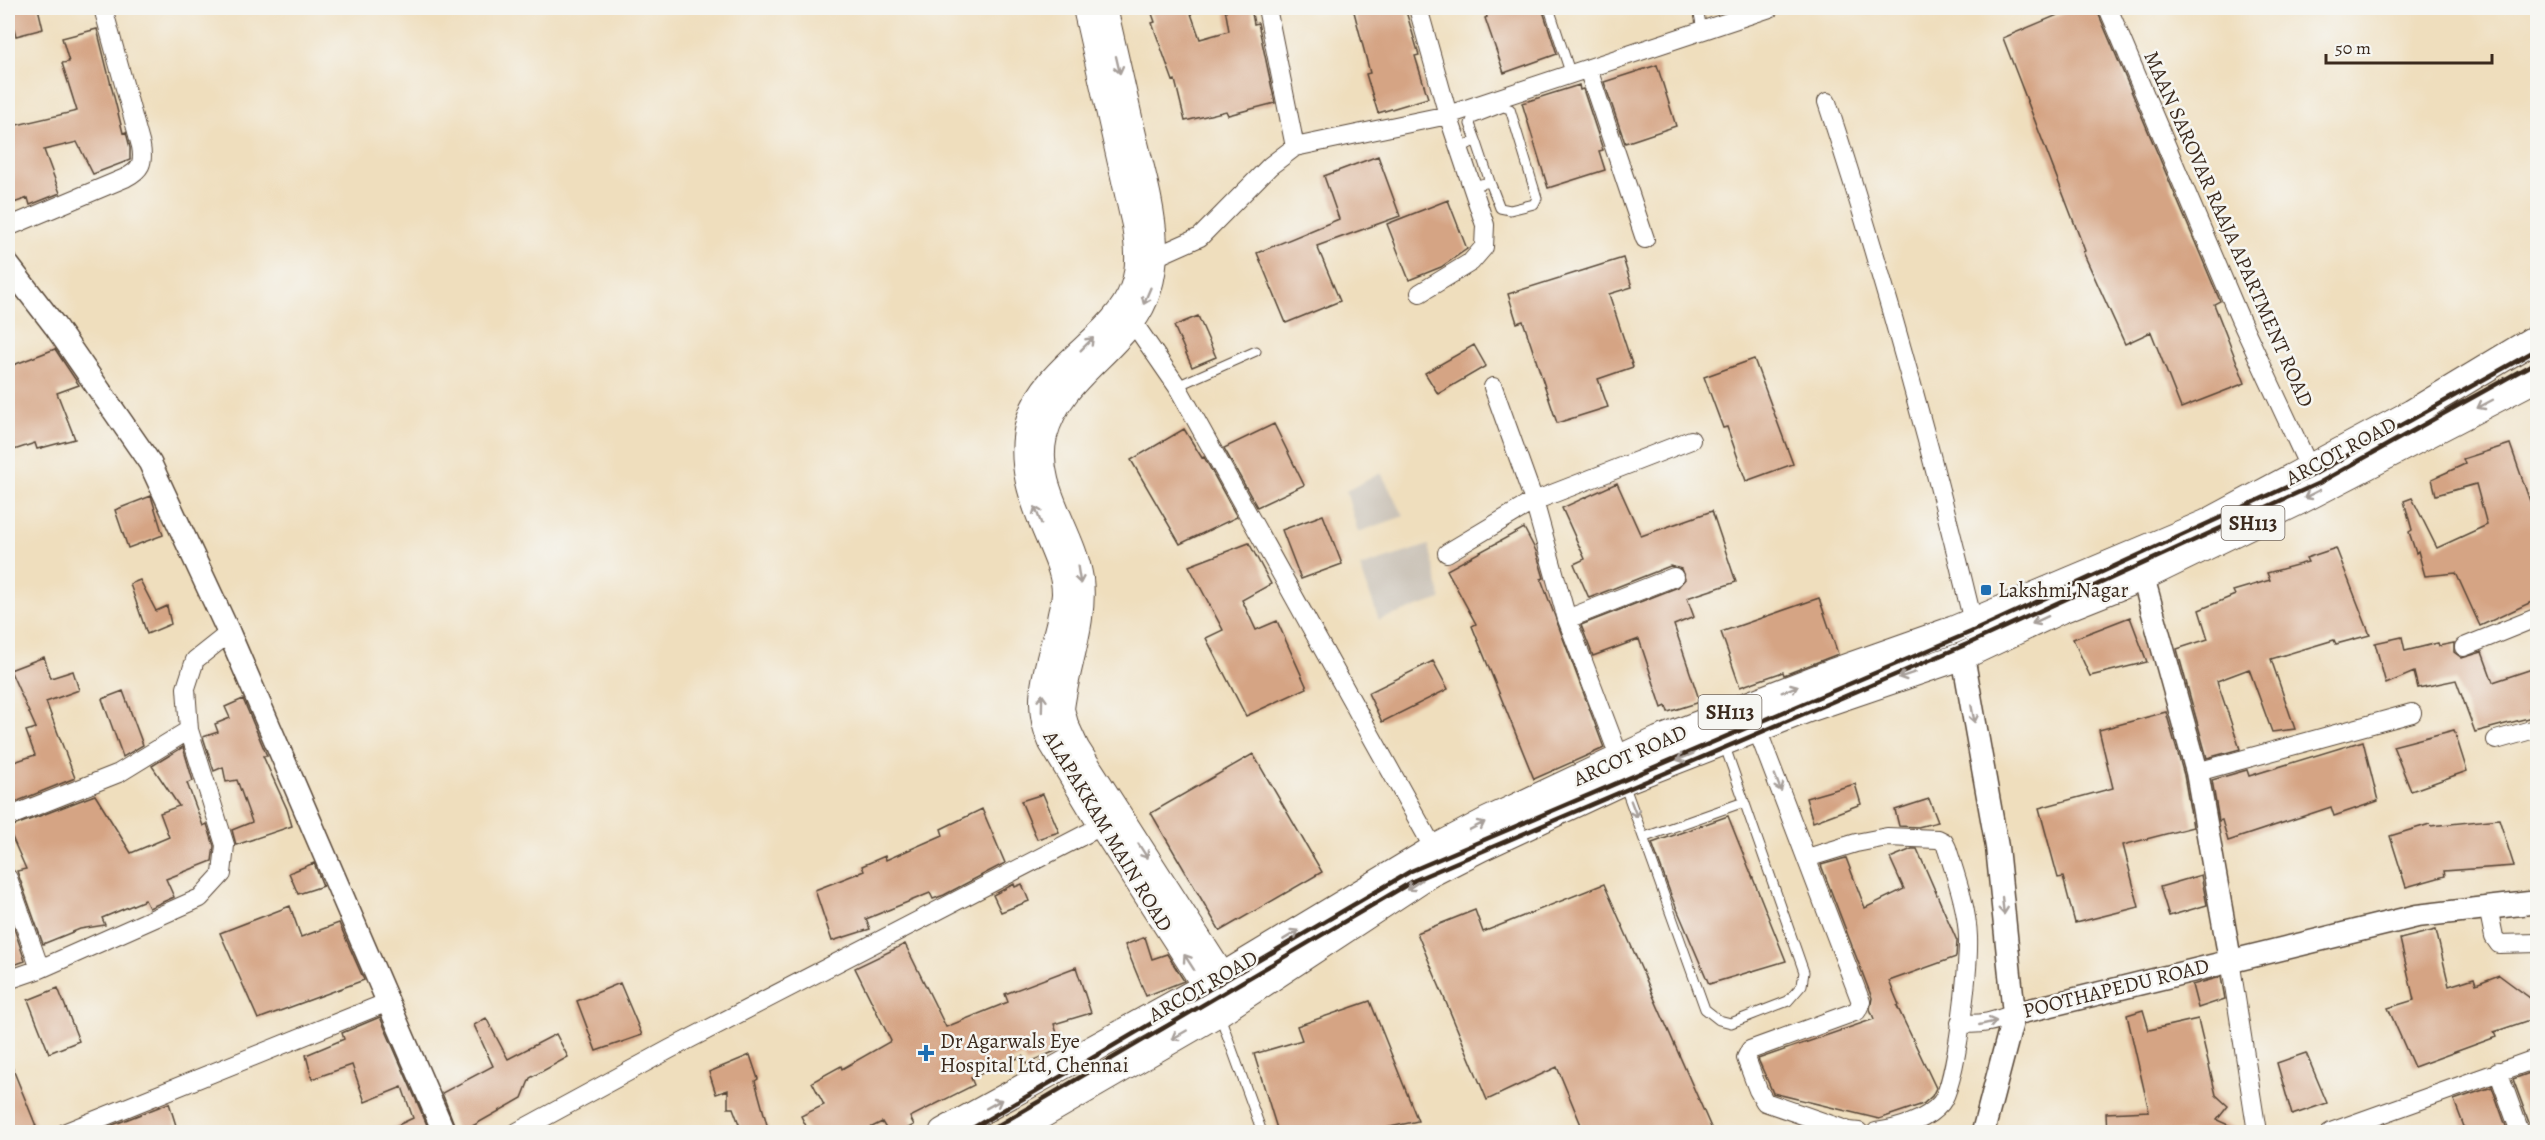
<svg xmlns="http://www.w3.org/2000/svg" width="2545" height="1140" font-family="Alegreya,serif">
<style>
.industrial{fill:#cbc3b8}
.building{fill:#d5a484}
.lines{fill:none;stroke-linecap:round;stroke-linejoin:round}
.service-casing{stroke:#564536;stroke-width:11}
.minor-casing{stroke:#564536;stroke-width:20}
.tertiary-casing{stroke:#564536;stroke-width:25}
.secondary-casing{stroke:#564536;stroke-width:26}
.primary-casing{stroke:#564536;stroke-width:29}
.service{stroke:#fff;stroke-width:9}
.minor{stroke:#fff;stroke-width:18}
.tertiary{stroke:#fff;stroke-width:22}
.secondary{stroke:#fff;stroke-width:24}
.primary{stroke:#fff;stroke-width:27}
.rail{stroke:#3b2a1e;stroke-width:4.5}
.oneway{stroke:#a79f9a}
.poi-dot{fill:#1f6fb2;stroke:#f6f6f2;stroke-width:2}
.labels{text-anchor:middle;stroke-width:5;stroke-linejoin:round;paint-order:stroke}
.shield{fill:#f6f6f2;stroke:#73675e;stroke-width:1.5}
.shield-label{font-size:20px;font-weight:bold;fill:#3b2a1e}
.street-label{font-size:21px;fill:#3b2a1e;stroke:#f6f6f2}
.poi-label{font-size:21px;fill:#3b2a1e;stroke:#f6f6f2;text-anchor:start}
</style>
<rect width="100%" height="100%" fill="#f6f6f2"/>
<filter id="ink" filterUnits="userSpaceOnUse"><feTurbulence type="fractalNoise" baseFrequency=".0167" numOctaves="2"/><feDisplacementMap in="SourceGraphic" scale="12" xChannelSelector="R" yChannelSelector="G"/><feConvolveMatrix kernelMatrix="1 2 1 2 8 2 1 2 1" color-interpolation-filters="sRGB"/></filter>
<filter id="wash" filterUnits="userSpaceOnUse"><feTurbulence type="fractalNoise" baseFrequency=".008" numOctaves="4" result="noise"/><feDisplacementMap in="SourceGraphic" scale="24" xChannelSelector="R" yChannelSelector="G"/><feGaussianBlur stdDeviation="1.35" result="paint"/><feColorMatrix in="noise" values="0 0 0 0 0 0 0 0 0 0 0 0 0 0 0 0 0 1.4 0 .05"/><feComposite in="paint" operator="in"/></filter>
<g filter="url(#wash)">
<rect width="100%" height="100%" fill="#efdebd"/>
<!-- industrial -->
<path class="industrial" d="M 1381,473 L 1404,516 L 1358,532 L 1346,491 Z
M 1429,545 L 1441,599 L 1379,620 L 1360,567 Z"/>
<g id="blocks">
<!-- building -->
<path class="building" d="M 8,8 L 38,8 L 43,29 L 16,36 Z
M 1150,8 L 1189,8 L 1200,39 L 1229,31 L 1225,8 L 1251,8 L 1254,24 L 1258,23 L 1275,103 L 1228,115 L 1226,111 L 1185,121 L 1175,80 L 1173,81 L 1152,23 L 1155,22 Z
M 1353,8 L 1405,8 L 1419,55 L 1415,56 L 1428,98 L 1378,113 L 1366,74 L 1370,73 Z
M 1484,8 L 1542,8 L 1557,54 L 1504,73 L 1485,18 L 1487,17 Z
M 2074,8 L 2096,8 L 2220,301 L 2214,304 L 2245,383 L 2181,408 L 2151,332 L 2125,344 L 2083,252 L 2085,251 L 2003,38 Z
M 97,29 L 123,133 L 126,132 L 130,148 L 130,160 L 93,174 L 77,142 L 44,150 L 60,193 L 30,205 L 28,198 L 8,205 L 8,127 L 77,111 L 62,63 L 69,62 L 62,38 Z
M 1657,65 L 1676,126 L 1625,143 L 1604,82 Z
M 1579,85 L 1580,90 L 1583,89 L 1603,150 L 1599,151 L 1605,170 L 1548,188 L 1522,103 Z
M 1378,156 L 1400,216 L 1317,246 L 1340,301 L 1286,323 L 1257,253 L 1339,219 L 1324,176 Z
M 1448,200 L 1467,249 L 1441,267 L 1409,280 L 1387,224 Z
M 1623,258 L 1632,287 L 1609,294 L 1633,367 L 1598,379 L 1608,407 L 1557,423 L 1523,321 L 1517,323 L 1508,294 Z
M 1198,316 L 1216,357 L 1192,367 L 1174,326 Z
M 1474,345 L 1486,366 L 1438,394 L 1425,373 Z
M 55,349 L 79,385 L 57,393 L 75,439 L 37,449 L 35,443 L 8,452 L 8,367 Z
M 1754,359 L 1793,464 L 1746,481 L 1727,427 L 1723,428 L 1704,377 Z
M 1274,424 L 1304,485 L 1257,507 L 1224,448 Z
M 1184,429 L 1202,458 L 1204,457 L 1237,517 L 1180,544 L 1131,460 Z
M 2510,444 L 2530,501 L 2538,498 L 2538,599 L 2480,626 L 2456,573 L 2425,576 L 2418,551 L 2416,553 L 2409,532 L 2412,530 L 2404,501 L 2412,498 L 2437,548 L 2487,525 L 2476,484 L 2436,495 L 2432,479 L 2465,464 L 2463,459 Z
M 1617,483 L 1641,536 L 1712,511 L 1736,582 L 1687,598 L 1694,617 L 1674,625 L 1700,702 L 1668,712 L 1666,706 L 1662,708 L 1639,639 L 1593,656 L 1581,625 L 1678,587 L 1685,579 L 1681,569 L 1670,566 L 1589,598 L 1574,564 L 1585,559 L 1562,508 Z
M 151,496 L 163,535 L 128,548 L 115,510 Z
M 1323,515 L 1342,564 L 1301,579 L 1282,530 Z
M 1524,528 L 1536,551 L 1544,578 L 1541,579 L 1604,748 L 1534,779 L 1472,626 L 1476,624 L 1447,570 Z
M 1249,543 L 1271,584 L 1242,600 L 1256,630 L 1277,621 L 1307,688 L 1246,716 L 1206,638 L 1223,630 L 1189,566 Z
M 2336,548 L 2370,635 L 2336,644 L 2334,640 L 2271,659 L 2295,729 L 2272,732 L 2249,669 L 2217,681 L 2240,749 L 2207,758 L 2177,649 L 2208,639 L 2199,610 L 2235,595 L 2233,591 L 2270,580 L 2267,573 L 2308,562 L 2306,558 Z
M 140,580 L 156,611 L 167,606 L 171,624 L 147,634 L 130,584 Z
M 1819,598 L 1838,654 L 1784,675 L 1783,672 L 1740,687 L 1721,632 Z
M 2130,617 L 2147,662 L 2090,676 L 2073,639 Z
M 2402,637 L 2405,651 L 2438,643 L 2439,646 L 2454,643 L 2454,652 L 2462,658 L 2482,652 L 2493,682 L 2538,667 L 2538,707 L 2529,709 L 2532,717 L 2475,732 L 2456,680 L 2418,688 L 2414,672 L 2386,684 L 2375,643 Z
M 44,657 L 51,678 L 73,671 L 79,690 L 46,702 L 75,778 L 8,805 L 8,764 L 35,755 L 26,731 L 36,728 L 10,670 Z
M 1433,661 L 1448,689 L 1382,722 L 1368,693 Z
M 123,691 L 143,745 L 123,757 L 102,699 Z
M 243,699 L 267,756 L 263,756 L 287,809 L 292,826 L 236,845 L 232,830 L 252,822 L 237,780 L 226,782 L 223,767 L 214,771 L 203,737 L 218,732 L 215,724 L 230,718 L 225,707 Z
M 2166,712 L 2184,775 L 2193,827 L 2123,845 L 2139,907 L 2075,923 L 2063,877 L 2058,878 L 2039,808 L 2113,788 L 2099,730 Z
M 2454,730 L 2467,771 L 2411,791 L 2393,746 Z
M 2363,741 L 2378,801 L 2334,816 L 2331,807 L 2228,841 L 2222,820 L 2219,821 L 2212,780 L 2247,770 L 2249,776 Z
M 183,747 L 193,781 L 187,783 L 203,826 L 207,824 L 214,846 L 212,861 L 166,879 L 174,897 L 149,908 L 145,900 L 102,918 L 105,925 L 80,929 L 43,944 L 17,871 L 26,869 L 8,828 L 95,795 L 131,853 L 169,837 L 160,813 L 179,806 L 152,766 Z
M 1253,754 L 1322,872 L 1220,931 L 1151,813 Z
M 1855,784 L 1861,804 L 1813,822 L 1806,798 Z
M 1043,794 L 1059,832 L 1037,839 L 1021,801 Z
M 1929,799 L 1938,822 L 1918,827 L 1899,826 L 1895,810 Z
M 982,809 L 1005,863 L 944,895 L 933,899 L 930,893 L 866,919 L 870,929 L 832,941 L 815,890 L 864,871 L 862,866 L 885,856 L 886,860 L 943,835 L 941,829 Z
M 1728,816 L 1786,961 L 1709,984 L 1671,895 L 1652,843 Z
M 2499,819 L 2514,866 L 2444,871 L 2445,876 L 2406,887 L 2390,836 L 2430,824 L 2431,826 Z
M 1912,849 L 1917,849 L 1957,941 L 1956,957 L 1889,981 L 1899,1005 L 1897,1006 L 1936,1088 L 1932,1096 L 1923,1104 L 1879,1119 L 1773,1093 L 1758,1059 L 1874,1019 L 1870,1009 L 1872,998 L 1821,865 L 1846,858 L 1865,908 L 1904,889 L 1890,858 Z
M 314,863 L 323,886 L 298,894 L 289,873 Z
M 2201,875 L 2207,905 L 2169,916 L 2160,887 Z
M 1014,884 L 1015,887 L 1022,884 L 1029,901 L 1001,912 L 993,895 Z
M 1604,884 L 1713,1132 L 1584,1132 L 1557,1067 L 1487,1100 L 1417,933 L 1475,910 L 1483,932 Z
M 290,906 L 301,937 L 339,923 L 364,980 L 258,1019 L 220,933 Z
M 8,910 L 25,961 L 8,967 Z
M 2436,930 L 2449,986 L 2474,978 L 2476,984 L 2499,975 L 2538,1004 L 2538,1017 L 2494,1032 L 2496,1037 L 2414,1067 L 2388,1008 L 2414,1000 L 2400,939 Z
M 1145,937 L 1152,959 L 1167,954 L 1184,981 L 1146,996 L 1125,945 Z
M 905,944 L 946,1027 L 1008,1002 L 1005,994 L 1076,967 L 1091,1013 L 1054,1024 L 1062,1048 L 1026,1064 L 1023,1056 L 971,1078 L 974,1085 L 910,1117 L 914,1125 L 901,1132 L 888,1132 L 882,1122 L 862,1132 L 809,1132 L 801,1116 L 824,1105 L 812,1082 L 841,1066 L 842,1069 L 891,1041 L 855,968 Z
M 2221,977 L 2225,999 L 2198,1008 L 2192,985 Z
M 620,983 L 642,1035 L 596,1051 L 577,1001 Z
M 58,988 L 79,1041 L 49,1053 L 28,1000 Z
M 1370,1001 L 1418,1121 L 1367,1132 L 1278,1132 L 1254,1054 L 1302,1040 L 1297,1026 Z
M 2143,1010 L 2149,1030 L 2198,1019 L 2216,1095 L 2228,1106 L 2217,1120 L 2244,1132 L 2107,1132 L 2106,1113 L 2149,1111 L 2127,1015 Z
M 380,1017 L 430,1132 L 383,1132 L 413,1118 L 402,1087 L 365,1102 L 352,1065 L 312,1079 L 306,1055 L 344,1039 L 342,1033 Z
M 486,1018 L 508,1059 L 556,1034 L 568,1057 L 530,1078 L 522,1098 L 462,1132 L 457,1132 L 442,1093 L 493,1066 L 474,1025 Z
M 2306,1053 L 2327,1103 L 2292,1115 L 2277,1063 Z
M 750,1055 L 758,1079 L 755,1081 L 769,1132 L 742,1132 L 733,1108 L 728,1108 L 728,1090 L 716,1094 L 709,1072 Z
M 8,1057 L 36,1126 L 18,1132 L 8,1132 Z
M 2538,1070 L 2538,1126 L 2531,1128 L 2513,1079 Z
M 2492,1087 L 2508,1132 L 2466,1132 L 2454,1100 Z
M 169,1103 L 178,1132 L 95,1132 Z"/>
</g>
</g>
<g filter="url(#ink)">
<use href="#blocks" fill-opacity="0" stroke="#564536" stroke-width="1.5"/>
<g class="lines">
<!-- service casing -->
<g class="service-casing">
<path id="service" d="M 1549,8 L 1571,75
M 1698,8 L 1702,30
M 1476,140 L 1490,182
M 1459,149 L 1476,140 L 1470,124 L 1472,119 L 1503,107 L 1510,109 L 1537,198 L 1534,204 L 1510,210 L 1500,208 L 1490,182 L 1472,186
M 1177,386 L 1256,351
M 1624,784 L 1705,1009 L 1719,1020 L 1731,1023 L 1788,1001 L 1802,985 L 1804,972 L 1724,744
M 1645,837 L 1744,802
M 1220,1016 L 1262,1132"/>
</g>
<!-- minor casing -->
<g class="minor-casing">
<path id="minor" d="M 1267,8 L 1295,147
M 1418,8 L 1448,115 L 1485,225 L 1484,247 L 1471,262 L 1420,293
M 2108,8 L 2240,319 L 2310,469
M 1588,69 L 1645,239
M 1827,102 C 1883,273 1931,447 1973,622
M 8,227 L 125,178 C 141,170 144,163 141,146 L 103,8
M 1145,259 L 1155,257 L 1200,237 L 1270,166 L 1295,147 L 1448,115 L 1770,8
M 1126,312 L 1177,386 L 1434,849
M 1493,387 L 1534,501 L 1567,619 L 1674,577
M 1447,553 L 1534,501 L 1691,440
M 1567,619 L 1620,759
M 2464,647 L 2538,617
M 1757,729 L 1861,1002 L 1857,1011 L 1750,1050 L 1746,1058 L 1758,1090 L 1765,1102 L 1849,1131 L 1859,1132
M 2496,740 L 2538,728
M 2197,772 L 2412,713
M 8,817 L 119,773 L 189,730
M 1807,858 L 1856,843 L 1887,837 L 1938,839 L 1944,842 L 1947,848 C 1956,877 1967,907 1968,937 C 1969,966 1957,1083 1941,1103 C 1926,1121 1898,1129 1876,1132
M 8,878 L 40,969
M 2488,907 L 2494,937 L 2499,944 L 2538,943
M 2230,960 L 2257,1132
M 8,980 L 40,969 L 200,898 L 222,874 L 225,845 L 189,730 L 186,688 L 195,660 L 229,633
M 1960,1023 C 1981,1026 1995,1021 2014,1014
M 2498,1071 L 2520,1132
M 66,1132 L 388,1002
M 517,1132 L 670,1049 L 1111,821
M 2331,1132 L 2538,1058"/>
</g>
<!-- tertiary casing -->
<g class="tertiary-casing">
<path id="tertiary" d="M 8,265 L 55,326 L 150,463 L 229,633 L 444,1132
M 2143,577 L 2197,772 L 2230,960
M 1963,656 L 1997,847 L 2014,1014 L 1983,1132
M 2014,1014 L 2417,916 L 2538,902"/>
</g>
<!-- secondary casing -->
<g class="secondary-casing">
<path id="secondary" d="M 1085,8 L 1134,225 C 1137,246 1140,267 1132,288 C 1115,336 1046,364 1029,418 C 1016,461 1032,502 1049,541 C 1056,558 1064,575 1064,593 C 1064,602 1060,611 1059,620 C 1049,664 1031,700 1051,743 L 1101,826 L 1216,1004
M 1105,8 C 1114,49 1124,90 1133,131 C 1147,192 1175,267 1132,323 C 1102,362 1057,387 1045,436 C 1033,487 1074,531 1081,579 C 1086,622 1067,666 1062,709 L 1066,724 L 1077,748 L 1233,991"/>
</g>
<!-- primary casing -->
<g class="primary-casing">
<path id="primary" d="M 943,1132 L 1205,987 L 1434,849 L 1487,821 L 1659,740 L 1831,673 L 1953,630 L 2207,523 L 2412,413 L 2538,337
M 1012,1132 L 1221,1011 L 1429,874 L 1482,847 L 1623,781 L 1807,709 L 1963,656 L 2060,610 L 2143,577 L 2301,500 L 2538,377"/>
</g>
<!-- service -->
<use href="#service" class="service"/>
<!-- minor -->
<use href="#minor" class="minor"/>
<!-- tertiary -->
<use href="#tertiary" class="tertiary"/>
<!-- secondary -->
<use href="#secondary" class="secondary"/>
<!-- primary -->
<use href="#primary" class="primary"/>
<!-- rail -->
<path class="rail" d="M 966,1132 L 1411,871 L 1971,632 L 2311,476 L 2538,349
M 987,1132 L 1415,880 L 1972,642 L 2319,483 L 2538,361"/>
</g>
<!-- one-way arrows -->
<defs><path id="oneway-shaft" d="M-6 0H5M1.5-3L5.5 0L1.5 3" fill="none" stroke-width="1.6" stroke-linecap="round" stroke-linejoin="round" transform="scale(1.5)"/></defs>
<g class="oneway">
<use href="#oneway-shaft" transform="translate(1118 65) rotate(77)"/>
<use href="#oneway-shaft" transform="translate(1147 296) rotate(113)"/>
<use href="#oneway-shaft" transform="translate(1087 344) rotate(-45)"/>
<use href="#oneway-shaft" transform="translate(2485 404) rotate(152)"/>
<use href="#oneway-shaft" transform="translate(2312 494) rotate(153)"/>
<use href="#oneway-shaft" transform="translate(1038 515) rotate(-111)"/>
<use href="#oneway-shaft" transform="translate(1079 575) rotate(81)"/>
<use href="#oneway-shaft" transform="translate(2040 620) rotate(155)"/>
<use href="#oneway-shaft" transform="translate(1907 675) rotate(161)"/>
<use href="#oneway-shaft" transform="translate(1790 689) rotate(-22)"/>
<use href="#oneway-shaft" transform="translate(1042 703) rotate(-89)"/>
<use href="#oneway-shaft" transform="translate(1973 714) rotate(79)"/>
<use href="#oneway-shaft" transform="translate(1685 757) rotate(158)"/>
<use href="#oneway-shaft" transform="translate(1778 783) rotate(69)"/>
<use href="#oneway-shaft" transform="translate(1634 809) rotate(69)"/>
<use href="#oneway-shaft" transform="translate(1477 826) rotate(-27)"/>
<use href="#oneway-shaft" transform="translate(1143 851) rotate(57)"/>
<use href="#oneway-shaft" transform="translate(1414 885) rotate(146)"/>
<use href="#oneway-shaft" transform="translate(2003 906) rotate(84)"/>
<use href="#oneway-shaft" transform="translate(1291 935) rotate(-31)"/>
<use href="#oneway-shaft" transform="translate(1189 962) rotate(-123)"/>
<use href="#oneway-shaft" transform="translate(1988 1023) rotate(-13)"/>
<use href="#oneway-shaft" transform="translate(1179 1035) rotate(150)"/>
<use href="#oneway-shaft" transform="translate(994 1104) rotate(-29)"/>
</g>
</g>
<!-- markers -->
<g class="poi-dot">
<rect x="1980" y="584" width="12" height="12" rx="3"/>
<path d="M923 1044h6v6h6v6h-6v6h-6v-6h-6v-6h6z"/>
</g>
<g class="labels">
<!-- shield labels -->
<g class="shield">
<rect x="2221.5" y="506" width="63" height="34" rx="4.5"/>
<rect x="1698.5" y="695" width="63" height="34" rx="4.5"/>
</g>
<g class="shield-label">
<text x="2253" y="530">SH113</text>
<text x="1730" y="719">SH113</text>
</g>
<!-- street labels -->
<g class="street-label">
<text transform="translate(2229 229) rotate(66)" y="7">MAAN SAROVAR RAAJA APARTMENT ROAD</text>
<text transform="translate(2341 451) rotate(-28)" y="7">ARCOT ROAD</text>
<text transform="translate(1630 755) rotate(-24)" y="7">ARCOT ROAD</text>
<text transform="translate(1108 831) rotate(59)" y="7">ALAPAKKAM MAIN ROAD</text>
<text transform="translate(1203 986) rotate(-30)" y="7">ARCOT ROAD</text>
<text transform="translate(2116 988) rotate(-14)" y="7">POOTHAPEDU ROAD</text>
</g>
<!-- poi labels -->
<g class="poi-label">
<text x="1998" y="597">Lakshmi Nagar</text>
<text x="940" y="1048">Dr Agarwals Eye<tspan x="940" dy="24">Hospital Ltd, Chennai</tspan></text>
</g>
</g>
<!-- margin -->
<rect width="2545" height="1140" fill="none" stroke="#f6f6f2" stroke-width="30"/>
<!-- scale -->
<path d="M2326 54v9h166v-9" fill="none" stroke="#3b2a1e" stroke-width="3"/>
<text x="2335" y="54" font-size="18" fill="#3b2a1e" stroke="#f6f6f2" stroke-width="4.5" paint-order="stroke">50 m</text>
</svg>
